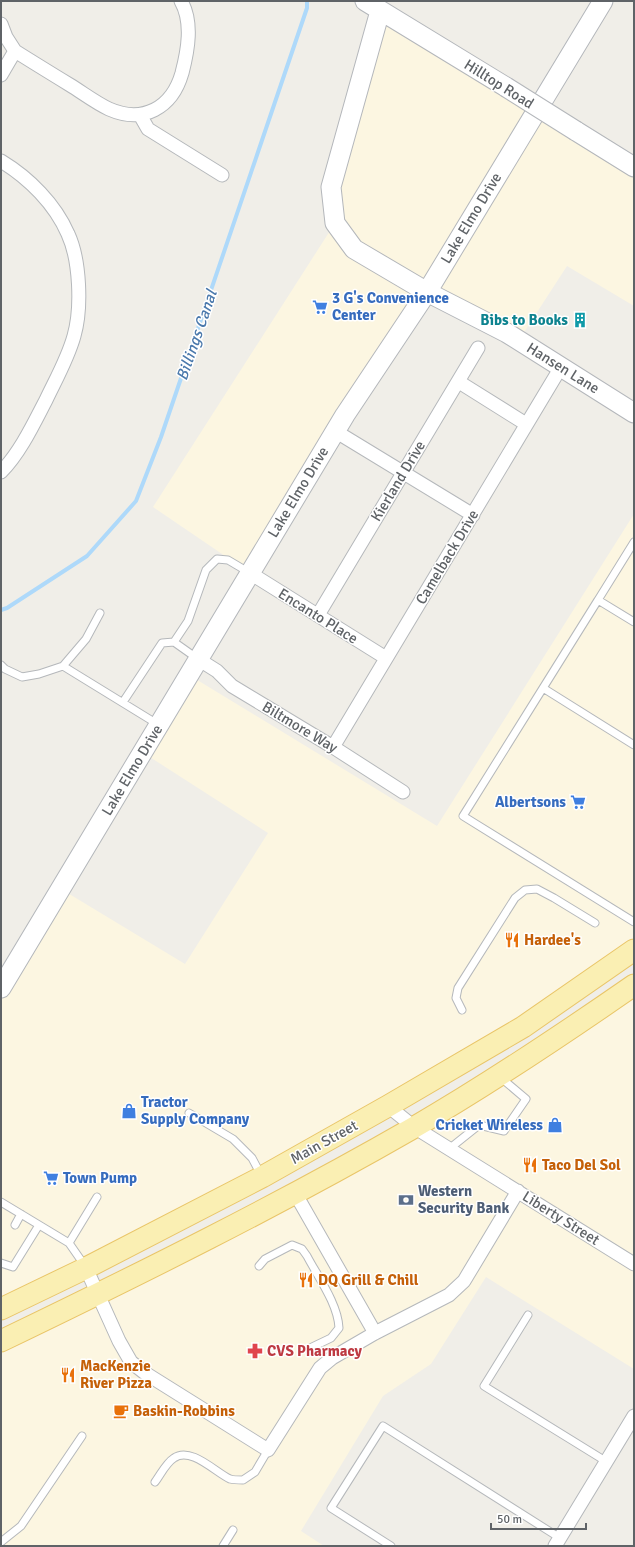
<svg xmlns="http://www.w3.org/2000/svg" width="635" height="1547" font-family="Signika,sans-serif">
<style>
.commercial{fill:#fcf6e1}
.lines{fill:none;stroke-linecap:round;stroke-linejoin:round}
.stream{stroke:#aed9fa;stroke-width:4}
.lane-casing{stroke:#b5b8bb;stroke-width:9}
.street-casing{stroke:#b5b8bb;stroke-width:15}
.secondary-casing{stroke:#b4b7bb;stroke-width:21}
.primary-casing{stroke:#e9c568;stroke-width:23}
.lane{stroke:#fff;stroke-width:7}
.street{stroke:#fff;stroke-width:13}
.secondary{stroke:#fff;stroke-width:19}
.primary{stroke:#faefb3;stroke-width:21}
.secondary-bridge-casing{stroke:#b4b7bb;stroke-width:21;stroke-linecap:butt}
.secondary-bridge{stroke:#fff;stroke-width:19}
.labels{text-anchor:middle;stroke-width:3;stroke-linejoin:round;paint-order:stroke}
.street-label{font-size:15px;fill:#5f6367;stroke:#fff}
.shop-label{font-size:15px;font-weight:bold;fill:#366cbe;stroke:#fff;text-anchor:start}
.culture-label{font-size:15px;font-weight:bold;fill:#0d838f;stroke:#fff;text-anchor:end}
.food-label{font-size:15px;font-weight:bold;fill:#c56008;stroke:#fff;text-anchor:start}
.service-label{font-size:15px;font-weight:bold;fill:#4e5e75;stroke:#fff;text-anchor:start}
.health-label{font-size:15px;font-weight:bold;fill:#be3a42;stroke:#fff;text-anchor:start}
.water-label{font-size:16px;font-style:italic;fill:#4b79ac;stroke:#fff}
</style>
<rect width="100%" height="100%" fill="#f0eee8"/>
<!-- commercial -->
<path class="commercial" d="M 380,11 L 634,167 L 634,306 L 567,266 L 519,340 L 427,292 L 250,573 L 153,507 L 335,223 L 331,187 Z
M 634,514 L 634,948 L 388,1106 L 1,1309 L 1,988 L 61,889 L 185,964 L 268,833 L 142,752 L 189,675 L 437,826 Z
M 634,985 L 634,1369 L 486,1277 L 431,1364 L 383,1396 L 301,1531 L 324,1546 L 1,1546 L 1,1341 L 295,1193 Z"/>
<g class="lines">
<!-- stream -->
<path class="stream" d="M 1,610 L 7,608 L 87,556 L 136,501 L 161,437 L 307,8 L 307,1"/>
<!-- lane casing -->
<g class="lane-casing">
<path id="lane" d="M 598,600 L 634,542
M 634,622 L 598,600 L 543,688 L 634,745
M 174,642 L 188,621 L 206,570 L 217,559 L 228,560 L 250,573
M 1,665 L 5,669 L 22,677 L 39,674 L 63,666 L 86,639 L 100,613
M 63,666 L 159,725
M 543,688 L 463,816 L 634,922
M 123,702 L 162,643 L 174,642 L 198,659
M 462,1010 L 456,998 L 458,988 L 515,898 L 525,890 L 537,889 L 554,898 L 595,923
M 189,1113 L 233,1139 L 252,1158 L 261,1175
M 449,1149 L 479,1125 L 504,1131 L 526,1099 L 500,1077
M 1,1202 L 69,1243 L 85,1266
M 15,1225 L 21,1214
M 69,1243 L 97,1197
M 1,1263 L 13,1267 L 39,1225
M 259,1266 L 265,1259 L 292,1245 L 302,1249 L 307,1256 C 318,1277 338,1304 339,1328 L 331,1338 L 308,1349
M 528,1315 L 484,1386 L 607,1462
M 155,1482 C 161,1474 166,1463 174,1458 C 191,1446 216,1473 230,1479 C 234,1480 239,1480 243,1480 L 255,1472 L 268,1450
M 1,1542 L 21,1526 L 82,1436
M 223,1546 L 233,1530
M 391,1546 L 331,1508 L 383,1426 L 560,1538"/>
</g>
<!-- street casing -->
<g class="street-casing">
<path id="street" d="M 1,24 L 6,37 L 15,51 C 34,63 52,74 70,85 C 83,93 96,103 109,109 C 143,124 172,108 182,73 C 188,50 193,22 181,1
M 1,75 L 15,51
M 140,115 L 148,129 L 222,175
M 1,161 C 29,178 55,204 68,234 C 80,260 82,308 74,336 C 68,358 56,379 46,400 C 34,423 20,453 1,472
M 459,382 L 526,424
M 335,431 L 473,515
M 250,573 L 386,658
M 318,615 L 478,348
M 198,659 L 217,671 L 232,686 L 333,747 L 403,792
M 333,747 L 561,367
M 388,1106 L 414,1127 L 634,1264
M 295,1193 L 375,1333
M 86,1268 L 119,1341 L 131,1362 L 145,1373 L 268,1450 L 320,1368 L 332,1358 L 375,1333 L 449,1295 L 464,1281 L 518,1191
M 555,1546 L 634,1416"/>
</g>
<!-- secondary casing -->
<g class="secondary-casing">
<path id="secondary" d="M 365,1 L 506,87
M 380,11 L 331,187 L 335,223 L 354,249 L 427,292 L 507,333 L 634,413
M 576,131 L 634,167
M 1,988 L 345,415 L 427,292 L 603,1"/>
</g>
<!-- primary casing -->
<g class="primary-casing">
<path id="primary" d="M 1,1309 L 86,1268 L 262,1177 L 388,1106 L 523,1027 L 634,950
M 1,1341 C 140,1274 279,1205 413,1128 C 489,1084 562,1035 634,985"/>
</g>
<!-- lane -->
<use href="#lane" class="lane"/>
<!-- street -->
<use href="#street" class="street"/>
<!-- secondary -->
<use href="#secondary" class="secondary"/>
<!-- primary -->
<use href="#primary" class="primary"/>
<!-- secondary-bridge casing -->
<g class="secondary-bridge-casing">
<path id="secondary-bridge" d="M 506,87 L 576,131"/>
</g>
<!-- secondary-bridge -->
<use href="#secondary-bridge" class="secondary-bridge"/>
</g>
<!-- icons -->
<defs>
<g id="supermarket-bare" transform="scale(1.2)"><path d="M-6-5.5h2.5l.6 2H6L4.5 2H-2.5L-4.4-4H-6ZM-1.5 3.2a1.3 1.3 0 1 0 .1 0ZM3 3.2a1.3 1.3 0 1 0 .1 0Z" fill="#3f7fe0" stroke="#fff" stroke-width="2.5" paint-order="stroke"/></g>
<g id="building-bare" transform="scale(1.2)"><path d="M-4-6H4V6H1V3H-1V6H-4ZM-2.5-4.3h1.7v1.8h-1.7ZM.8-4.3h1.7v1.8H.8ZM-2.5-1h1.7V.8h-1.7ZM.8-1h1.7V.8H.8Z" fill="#0f9aa8" stroke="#fff" stroke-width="2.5" paint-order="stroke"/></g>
<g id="restaurant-bare" transform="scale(1.2)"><path d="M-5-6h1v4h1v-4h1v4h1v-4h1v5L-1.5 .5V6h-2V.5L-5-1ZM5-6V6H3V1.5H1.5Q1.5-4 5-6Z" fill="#e8710a" stroke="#fff" stroke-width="2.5" paint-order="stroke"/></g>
<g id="shop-bare" transform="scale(1.2)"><path d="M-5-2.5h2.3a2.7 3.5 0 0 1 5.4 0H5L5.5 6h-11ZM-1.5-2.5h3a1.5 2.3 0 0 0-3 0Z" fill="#3f7fe0" stroke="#fff" stroke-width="2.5" paint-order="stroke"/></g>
<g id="bank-bare" transform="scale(1.2)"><path d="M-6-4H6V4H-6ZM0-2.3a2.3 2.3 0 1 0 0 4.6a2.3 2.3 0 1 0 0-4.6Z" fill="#5c6f8a" stroke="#fff" stroke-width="2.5" paint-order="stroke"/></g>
<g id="pharmacy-bare" transform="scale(1.2)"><path d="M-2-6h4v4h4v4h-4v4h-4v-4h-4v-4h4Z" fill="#e0444e" stroke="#fff" stroke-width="2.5" paint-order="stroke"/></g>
<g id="cafe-bare" transform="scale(1.2)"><path d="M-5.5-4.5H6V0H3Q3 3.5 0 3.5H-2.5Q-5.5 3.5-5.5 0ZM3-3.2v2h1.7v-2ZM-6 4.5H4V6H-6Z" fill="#e8710a" stroke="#fff" stroke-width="2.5" paint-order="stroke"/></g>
</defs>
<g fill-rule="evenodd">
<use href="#supermarket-bare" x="320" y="307"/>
<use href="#building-bare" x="580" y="320"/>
<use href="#supermarket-bare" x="578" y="802"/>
<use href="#restaurant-bare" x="512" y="940"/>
<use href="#shop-bare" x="129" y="1111"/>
<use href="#shop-bare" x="555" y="1125"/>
<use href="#restaurant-bare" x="530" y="1165"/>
<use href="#supermarket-bare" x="51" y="1178"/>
<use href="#bank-bare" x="406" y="1200"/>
<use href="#restaurant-bare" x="306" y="1280"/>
<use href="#pharmacy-bare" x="255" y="1351"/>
<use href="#restaurant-bare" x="68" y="1375"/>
<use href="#cafe-bare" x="121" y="1411"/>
</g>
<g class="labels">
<!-- street labels -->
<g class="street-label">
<text transform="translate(499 84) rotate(32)" y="5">Hilltop Road</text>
<text transform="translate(471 218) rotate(-59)" y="5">Lake Elmo Drive</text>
<text transform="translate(563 368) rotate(32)" y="5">Hansen Lane</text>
<text transform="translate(398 481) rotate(-59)" y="5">Kierland Drive</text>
<text transform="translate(298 492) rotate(-59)" y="5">Lake Elmo Drive</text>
<text transform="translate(447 557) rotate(-59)" y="5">Camelback Drive</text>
<text transform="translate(318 616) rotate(32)" y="5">Encanto Place</text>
<text transform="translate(300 727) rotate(31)" y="5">Biltmore Way</text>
<text transform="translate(132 770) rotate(-59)" y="5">Lake Elmo Drive</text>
<text transform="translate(324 1142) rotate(-29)" y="5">Main Street</text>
<text transform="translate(561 1218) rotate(32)" y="5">Liberty Street</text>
</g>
<!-- shop labels -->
<g class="shop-label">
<text x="332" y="303">3 G's Convenience<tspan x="332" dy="17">Center</tspan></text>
<text x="566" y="807" text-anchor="end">Albertsons</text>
<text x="141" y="1107">Tractor<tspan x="141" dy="17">Supply Company</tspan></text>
<text x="543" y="1130" text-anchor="end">Cricket Wireless</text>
<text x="63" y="1183">Town Pump</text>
</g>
<!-- culture labels -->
<g class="culture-label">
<text x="568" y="325">Bibs to Books</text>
</g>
<!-- food labels -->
<g class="food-label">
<text x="524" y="945">Hardee's</text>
<text x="542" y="1170">Taco Del Sol</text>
<text x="318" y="1285">DQ Grill &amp; Chill</text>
<text x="80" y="1371">MacKenzie<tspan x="80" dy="17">River Pizza</tspan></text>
<text x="133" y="1416">Baskin-Robbins</text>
</g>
<!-- service labels -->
<g class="service-label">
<text x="418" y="1196">Western<tspan x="418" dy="17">Security Bank</tspan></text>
</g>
<!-- health labels -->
<g class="health-label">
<text x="267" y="1356">CVS Pharmacy</text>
</g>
<!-- water labels -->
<g class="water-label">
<text transform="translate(196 335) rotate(-71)" y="6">Billings Canal</text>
</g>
</g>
<!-- border -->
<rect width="635" height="1547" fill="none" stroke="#5f6367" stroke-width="4"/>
<!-- scale -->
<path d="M491 1523v6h95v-6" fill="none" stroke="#5f6367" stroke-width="2"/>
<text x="497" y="1523" font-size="12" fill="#5f6367" stroke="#ffffff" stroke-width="3" paint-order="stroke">50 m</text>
</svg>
